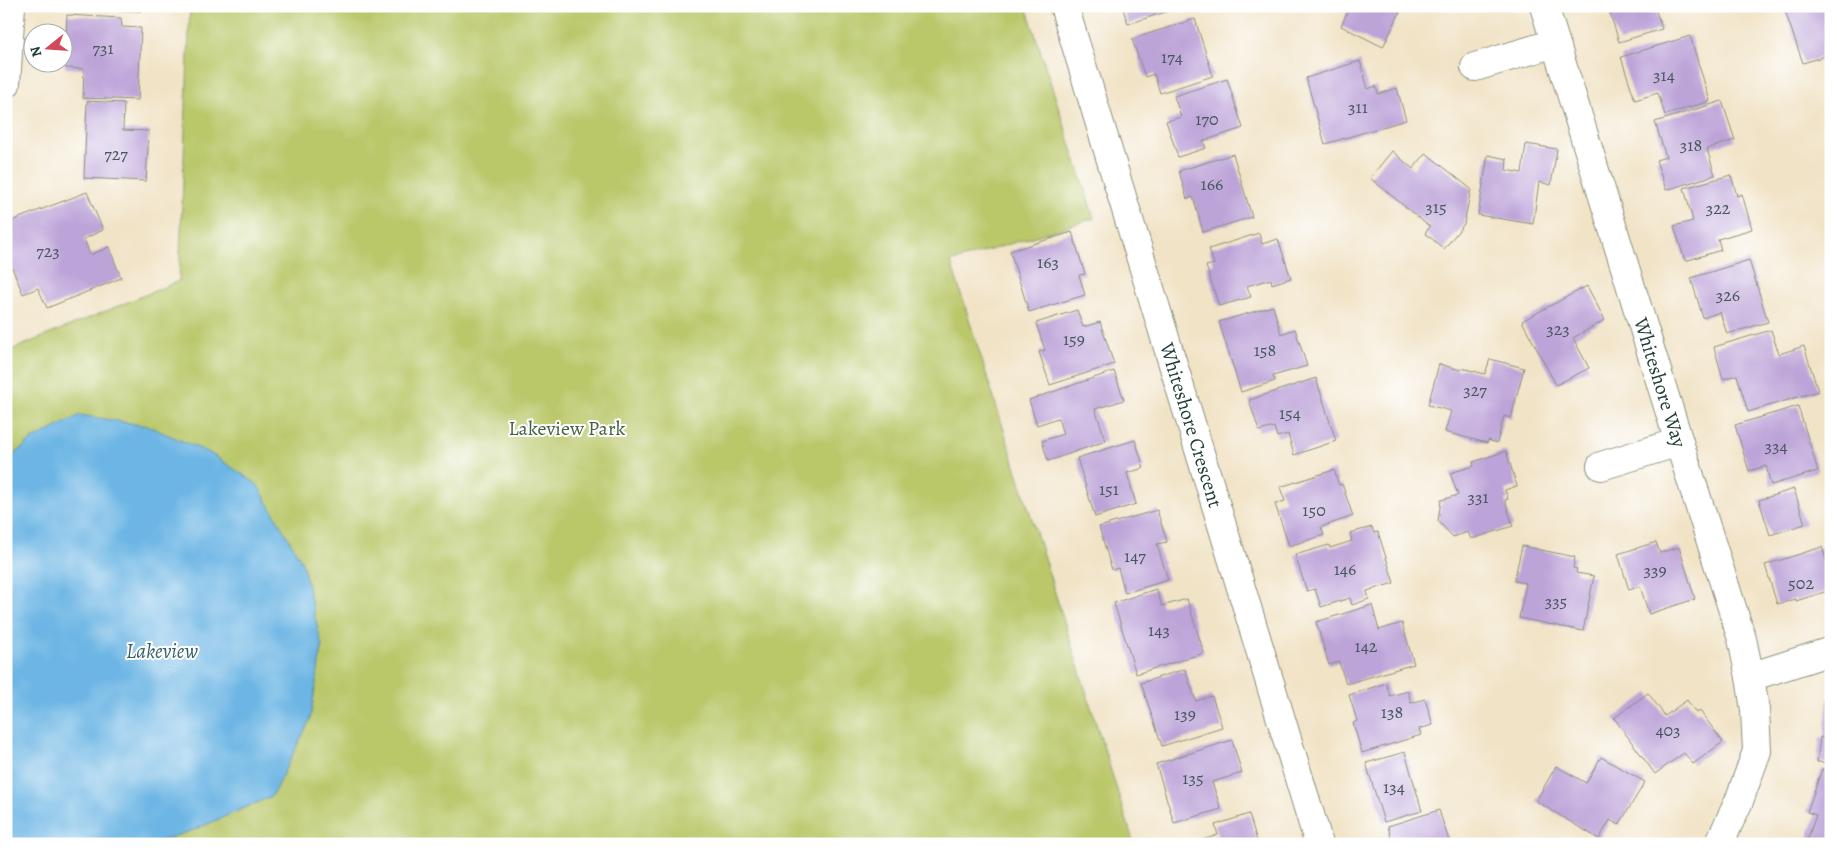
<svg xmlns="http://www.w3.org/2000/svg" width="1837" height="850" font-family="Alegreya,serif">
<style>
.green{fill:#bac86a;stroke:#6c824f}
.water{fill:#6cb5e4;stroke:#46798c}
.building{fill:#bca3d8}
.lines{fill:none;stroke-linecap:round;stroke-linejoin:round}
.minor-casing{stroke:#88907d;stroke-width:30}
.minor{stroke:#fff;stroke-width:28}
.labels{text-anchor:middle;stroke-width:4;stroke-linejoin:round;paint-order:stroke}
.number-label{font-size:18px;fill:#46565d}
.street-label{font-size:20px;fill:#1f3d34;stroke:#fff}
.park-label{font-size:20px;fill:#466042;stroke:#fff}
.water-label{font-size:21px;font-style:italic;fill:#366169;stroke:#fff}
</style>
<rect width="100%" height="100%" fill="#fff"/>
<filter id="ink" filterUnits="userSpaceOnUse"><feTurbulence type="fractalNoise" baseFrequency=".02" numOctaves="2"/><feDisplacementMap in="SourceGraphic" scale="10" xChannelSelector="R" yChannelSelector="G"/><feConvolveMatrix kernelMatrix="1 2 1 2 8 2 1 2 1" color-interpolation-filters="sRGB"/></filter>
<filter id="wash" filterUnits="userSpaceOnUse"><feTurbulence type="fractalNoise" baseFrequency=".0096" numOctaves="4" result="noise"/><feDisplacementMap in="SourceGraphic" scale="20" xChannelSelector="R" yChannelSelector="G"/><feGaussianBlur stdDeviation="1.12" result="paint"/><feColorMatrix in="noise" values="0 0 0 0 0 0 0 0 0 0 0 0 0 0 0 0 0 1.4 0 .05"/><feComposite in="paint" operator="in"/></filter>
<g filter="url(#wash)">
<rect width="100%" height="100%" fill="#f1e3c6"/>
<!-- green -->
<path class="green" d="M 190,6 L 1026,6 L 1094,218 L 951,262 L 1134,844 L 6,844 L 6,352 L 179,281 Z"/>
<!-- water -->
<path class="water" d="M 80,415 L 148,426 L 210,453 L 257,484 L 302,562 L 322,646 L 310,720 L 272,796 L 194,830 L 151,844 L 6,844 L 6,461 L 32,440 Z"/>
<g id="blocks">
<!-- building -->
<path class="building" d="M 76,6 L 141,6 L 141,11 L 76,9 Z
M 1122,6 L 1181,6 L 1181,7 L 1128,24 Z
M 1350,6 L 1403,6 L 1383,47 L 1341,26 Z
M 1608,6 L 1660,6 L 1655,8 L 1662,29 L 1619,42 Z
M 1789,6 L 1831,6 L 1831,54 L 1803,63 L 1784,8 Z
M 67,15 L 121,18 L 122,27 L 141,28 L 138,100 L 83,98 L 84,69 L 65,68 Z
M 1195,19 L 1213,76 L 1160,93 L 1154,74 L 1145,77 L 1132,39 Z
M 1690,36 L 1710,101 L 1665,115 L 1658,93 L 1635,100 L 1621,57 Z
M 1360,61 L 1368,89 L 1376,86 L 1378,94 L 1397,88 L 1406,120 L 1325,144 L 1306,78 Z
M 1227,79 L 1243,128 L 1203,141 L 1206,148 L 1178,157 L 1166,121 L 1181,117 L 1174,96 Z
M 87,101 L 124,103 L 123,130 L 149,131 L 146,181 L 84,178 Z
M 1722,101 L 1735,140 L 1707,149 L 1715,175 L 1666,190 L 1656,160 L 1666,157 L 1655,122 Z
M 1526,144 L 1557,149 L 1551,185 L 1539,182 L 1533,224 L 1478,215 L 1488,155 L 1507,159 L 1506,170 L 1522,173 Z
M 1392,151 L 1413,169 L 1426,153 L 1471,189 L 1464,224 L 1444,249 L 1425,233 L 1430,227 L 1370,178 Z
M 1233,154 L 1252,217 L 1203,232 L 1193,197 L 1187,199 L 1179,171 Z
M 1731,175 L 1737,196 L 1742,194 L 1752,229 L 1718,239 L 1721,250 L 1685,261 L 1674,226 L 1693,221 L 1684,188 Z
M 87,192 L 103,230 L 84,239 L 90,255 L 109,247 L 121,278 L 47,308 L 38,288 L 23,294 L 8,258 L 6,223 Z
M 1072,232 L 1085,274 L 1079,275 L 1085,295 L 1029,312 L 1010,251 Z
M 1259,233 L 1262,244 L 1278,239 L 1291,278 L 1272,284 L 1271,279 L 1247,286 L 1251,297 L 1219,306 L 1206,266 L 1214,264 L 1209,249 Z
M 1749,260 L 1768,322 L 1727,334 L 1720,312 L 1703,318 L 1691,278 Z
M 1587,286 L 1605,320 L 1573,338 L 1589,368 L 1556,385 L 1522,321 Z
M 1273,306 L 1281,334 L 1295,329 L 1307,366 L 1273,376 L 1275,381 L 1241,392 L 1219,322 Z
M 1077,310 L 1083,327 L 1100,322 L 1114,364 L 1050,385 L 1039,352 L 1045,350 L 1036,323 Z
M 1771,330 L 1779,354 L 1804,346 L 1818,391 L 1748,412 L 1737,375 L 1723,379 L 1714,347 Z
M 1490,359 L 1524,368 L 1511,418 L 1504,416 L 1497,443 L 1488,440 L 1487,443 L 1445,432 L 1451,411 L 1428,405 L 1439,364 L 1461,370 L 1462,368 L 1485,374 Z
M 1114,371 L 1124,400 L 1095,409 L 1106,441 L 1048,461 L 1042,441 L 1063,434 L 1058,418 L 1037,425 L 1029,400 Z
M 1316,378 L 1336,441 L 1294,455 L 1288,434 L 1277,437 L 1274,427 L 1259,431 L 1249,400 Z
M 1798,406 L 1818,471 L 1771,485 L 1766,466 L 1749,471 L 1735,425 Z
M 1135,440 L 1144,468 L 1127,473 L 1136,504 L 1095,517 L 1077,458 Z
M 1506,451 L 1517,486 L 1505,490 L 1508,499 L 1505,500 L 1513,526 L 1471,539 L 1468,532 L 1453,537 L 1438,521 L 1441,500 L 1458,495 L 1450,473 L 1474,466 L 1473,462 Z
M 1334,470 L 1339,485 L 1342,484 L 1353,516 L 1321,527 L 1324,535 L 1289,546 L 1275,504 L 1285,501 L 1280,487 Z
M 1794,489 L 1805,524 L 1770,535 L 1759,500 Z
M 1157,510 L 1167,542 L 1157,544 L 1168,580 L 1125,593 L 1118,568 L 1112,570 L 1099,527 Z
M 1372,527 L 1374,533 L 1378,532 L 1394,583 L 1367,591 L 1369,599 L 1352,605 L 1350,598 L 1321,607 L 1315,589 L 1307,591 L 1295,555 L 1329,545 L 1330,548 L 1352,541 L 1350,533 Z
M 1656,542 L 1660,553 L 1679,547 L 1695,599 L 1649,614 L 1640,586 L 1629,590 L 1618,554 Z
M 1522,546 L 1575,557 L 1573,568 L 1577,569 L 1576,573 L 1594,576 L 1583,631 L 1519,618 L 1526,583 L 1514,581 Z
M 1822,547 L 1831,575 L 1831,590 L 1796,601 L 1796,599 L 1777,604 L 1765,565 Z
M 1156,589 L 1162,606 L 1187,599 L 1204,653 L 1136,674 L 1114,603 Z
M 1372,605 L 1379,630 L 1402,623 L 1414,664 L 1346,684 L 1339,662 L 1329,665 L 1316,622 Z
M 1185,669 L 1196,701 L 1212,696 L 1222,727 L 1162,746 L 1141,683 Z
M 1386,683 L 1390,696 L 1408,691 L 1411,703 L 1425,699 L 1433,725 L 1419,729 L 1421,735 L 1362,753 L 1353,723 L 1357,721 L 1349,695 Z
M 1648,693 L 1665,716 L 1687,700 L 1696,713 L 1700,711 L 1723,742 L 1693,764 L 1684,753 L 1655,774 L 1614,718 Z
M 1828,699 L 1831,699 L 1831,763 L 1817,762 L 1820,737 L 1824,738 Z
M 1232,740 L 1242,773 L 1212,782 L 1221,809 L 1174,823 L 1156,764 Z
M 1405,752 L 1422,811 L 1384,822 L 1366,763 Z
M 1601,757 L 1645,782 L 1619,825 L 1610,820 L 1599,839 L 1536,801 L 1556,766 L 1586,783 Z
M 1822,769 L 1831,772 L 1831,844 L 1817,844 L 1807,841 L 1816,815 L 1807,812 Z
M 1439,810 L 1450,844 L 1387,844 L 1392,842 L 1388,826 Z
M 1249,814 L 1258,844 L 1190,844 L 1218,835 L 1215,825 Z"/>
</g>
</g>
<g filter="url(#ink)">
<use href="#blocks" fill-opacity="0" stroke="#88907d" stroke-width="1"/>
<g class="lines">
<!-- minor casing -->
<g class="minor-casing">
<g id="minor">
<path id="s1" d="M 1064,6 L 1319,844"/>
<path id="s2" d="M 1544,6 L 1679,442 L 1742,639 L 1750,677 L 1831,651"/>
<path d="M 1475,67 L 1555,43"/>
<path d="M 6,84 L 11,6"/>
<path d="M 1601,466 L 1679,442"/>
<path d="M 1719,844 L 1739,801 L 1757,751 L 1755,710 L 1750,677"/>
</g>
</g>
<!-- minor -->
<use href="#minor" class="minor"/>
</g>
</g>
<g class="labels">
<!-- number labels -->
<g class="number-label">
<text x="103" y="54">731</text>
<text x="1172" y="63">174</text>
<text x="1664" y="81">314</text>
<text x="1358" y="113">311</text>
<text x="1207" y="125">170</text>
<text x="1691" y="151">318</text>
<text x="116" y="160">727</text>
<text x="1212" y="190">166</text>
<text x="1436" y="213">315</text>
<text x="1718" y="214">322</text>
<text x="48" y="257">723</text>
<text x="1048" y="268">163</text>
<text x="1728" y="301">326</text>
<text x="1558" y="335">323</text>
<text x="1074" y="345">159</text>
<text x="1265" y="356">158</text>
<text x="1475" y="396">327</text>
<text x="1290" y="419">154</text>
<text x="1776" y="452">334</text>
<text x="1109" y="495">151</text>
<text x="1478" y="503">331</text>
<text x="1314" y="516">150</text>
<text x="1135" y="562">147</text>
<text x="1345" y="575">146</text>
<text x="1655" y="576">339</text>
<text x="1801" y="589">502</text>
<text x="1556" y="607">335</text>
<text x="1159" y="636">143</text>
<text x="1366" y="652">142</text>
<text x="1392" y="718">138</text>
<text x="1185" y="720">139</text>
<text x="1668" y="736">403</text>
<text x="1193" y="784">135</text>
<text x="1394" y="793">134</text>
</g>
<!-- street labels -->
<g class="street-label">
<text dy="7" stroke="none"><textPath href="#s2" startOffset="394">Whiteshore Way</textPath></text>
<text dy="7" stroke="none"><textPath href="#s1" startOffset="438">Whiteshore Crescent</textPath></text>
</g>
<!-- park labels -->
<g class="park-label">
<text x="567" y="435">Lakeview Park</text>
</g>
<!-- water labels -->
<g class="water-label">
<text x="162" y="658">Lakeview</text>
</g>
</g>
<!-- margin -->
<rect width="1837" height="850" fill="none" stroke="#fff" stroke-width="25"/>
<!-- north arrow -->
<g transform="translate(48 48) rotate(253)"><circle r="24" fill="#ffffff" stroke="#a5b1ae"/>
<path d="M0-4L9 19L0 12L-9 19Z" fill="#d1495b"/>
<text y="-8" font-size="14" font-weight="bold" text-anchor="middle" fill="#1f3d34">N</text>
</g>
</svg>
